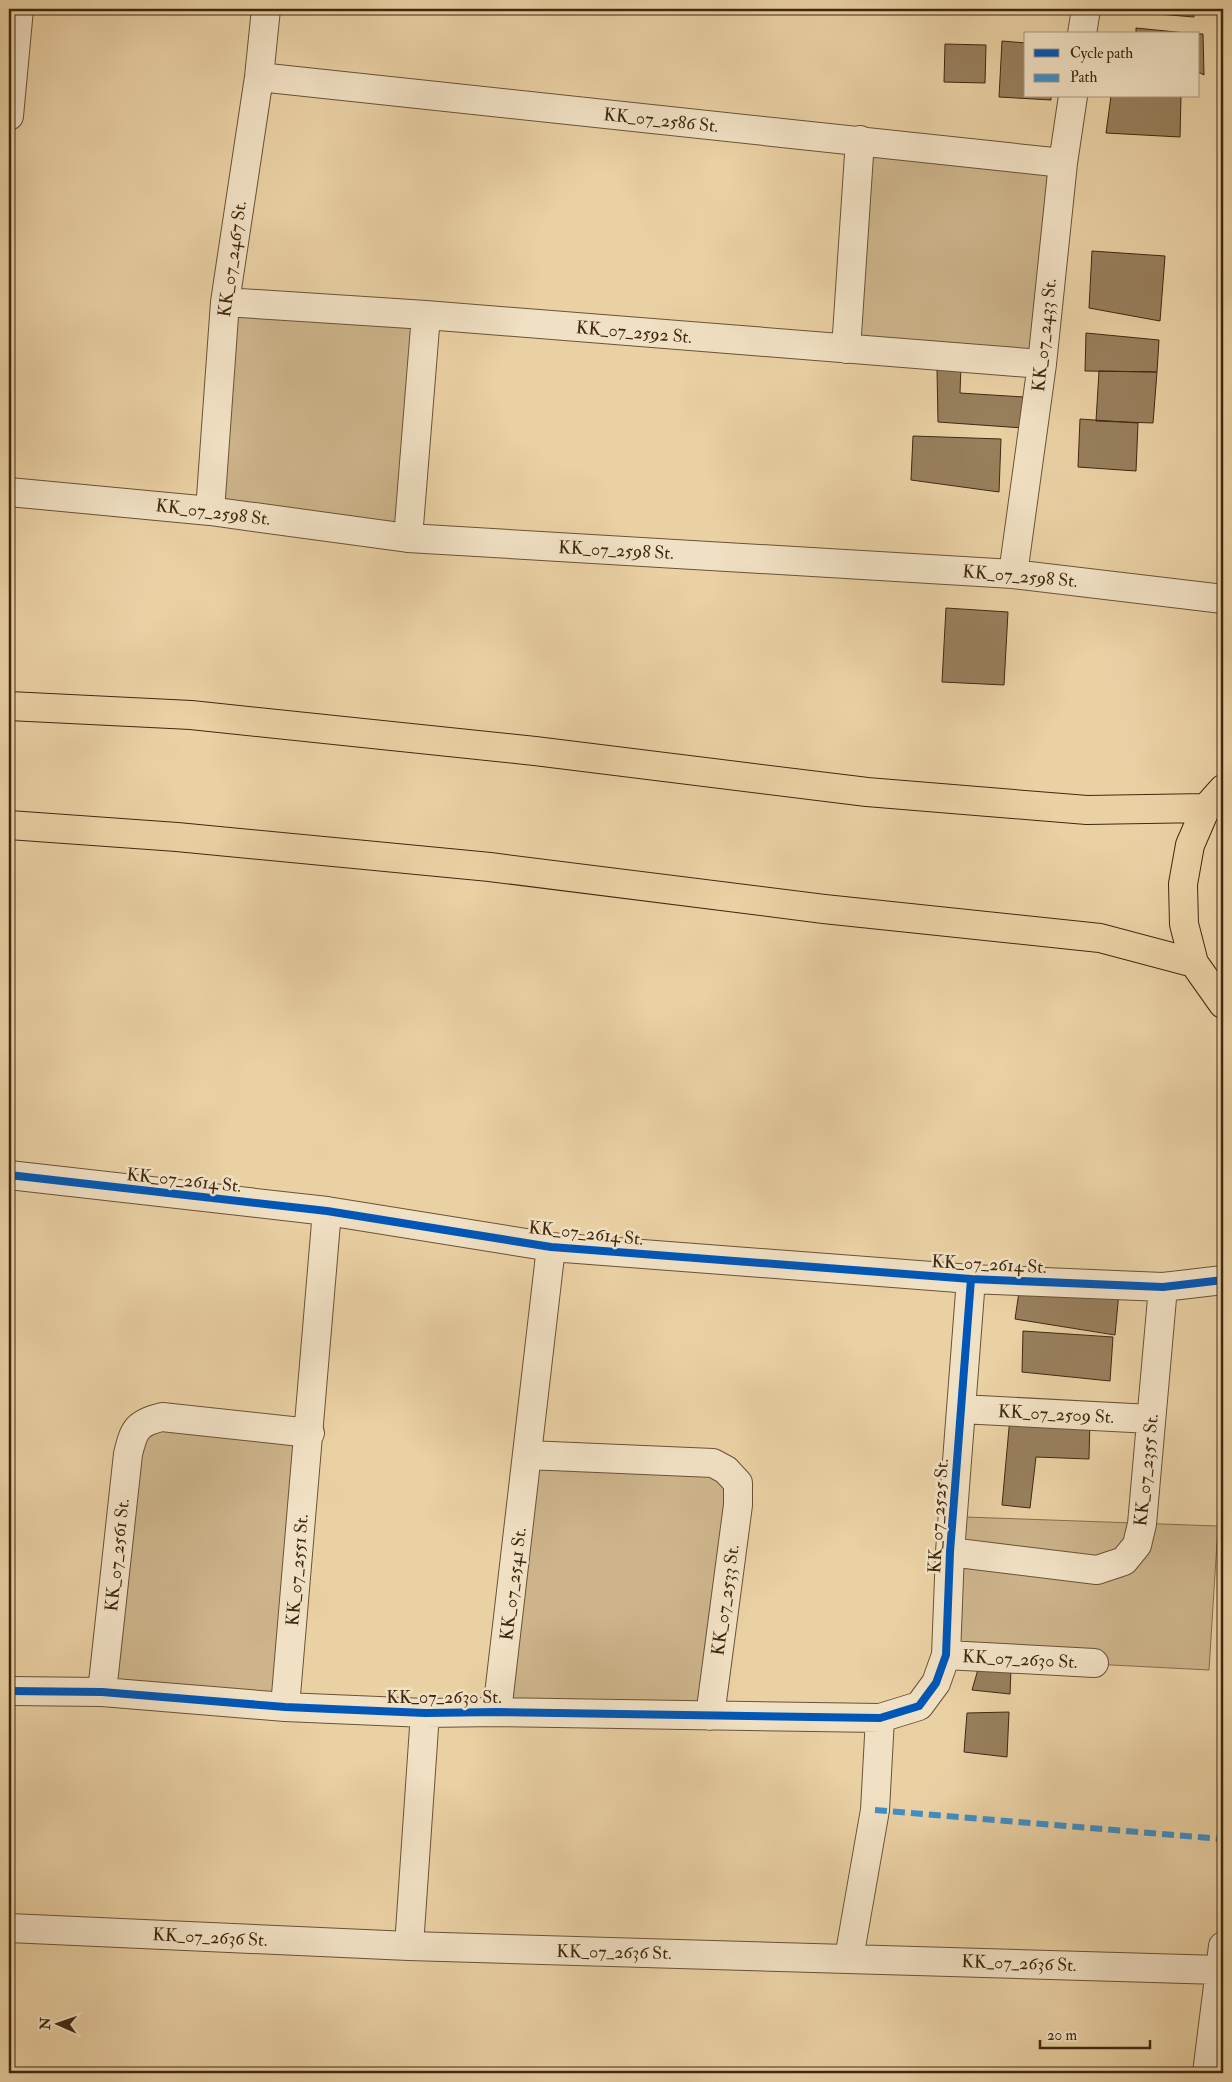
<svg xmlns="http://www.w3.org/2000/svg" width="1232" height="2082" font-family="'IM FELL Double Pica',serif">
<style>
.green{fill:#cdb48b;stroke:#866e4e}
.building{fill:#98805d;stroke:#402810}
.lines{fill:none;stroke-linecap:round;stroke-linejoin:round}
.minor-casing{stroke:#6a5235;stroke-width:30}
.trunk-casing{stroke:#402810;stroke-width:30}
.minor{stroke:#f1e1c4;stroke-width:28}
.trunk{stroke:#ead1a4;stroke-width:28}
.quiet{stroke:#3f8fc7;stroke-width:6;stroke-dasharray:12 6;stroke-linecap:butt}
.cycleway-casing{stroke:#f1e1c4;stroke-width:11}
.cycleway{stroke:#0057b8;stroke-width:8}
.labels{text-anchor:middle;stroke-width:5;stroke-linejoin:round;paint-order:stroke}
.street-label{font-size:18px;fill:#402810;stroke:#f1e1c4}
</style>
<rect width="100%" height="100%" fill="#ead1a4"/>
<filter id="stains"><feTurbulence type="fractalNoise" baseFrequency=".004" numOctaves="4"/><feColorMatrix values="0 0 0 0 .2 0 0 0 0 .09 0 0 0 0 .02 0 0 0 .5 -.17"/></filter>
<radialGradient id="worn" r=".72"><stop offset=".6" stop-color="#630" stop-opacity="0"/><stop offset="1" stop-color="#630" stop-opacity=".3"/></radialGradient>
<!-- green -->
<path class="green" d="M 860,140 L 1063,163 L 1042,364 L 846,349 Z
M 225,302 L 426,315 L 405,538 L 211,513 Z
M 143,1422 L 310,1433 L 285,1707 L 102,1692 Z
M 528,1455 L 713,1463 L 738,1483 L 710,1716 L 497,1712 Z
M 966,1517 L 1218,1526 L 1209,1670 L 956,1657 Z"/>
<!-- building -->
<path class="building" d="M 1122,9 L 1194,9 L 1194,17 L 1122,11 Z
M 1136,28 L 1196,34 L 1136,34 Z
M 1198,34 L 1203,34 L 1204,75 L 1198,72 Z
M 1002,41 L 1026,43 L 1026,96 L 1051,96 L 1051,100 L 999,97 Z
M 945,44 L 986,45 L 985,83 L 944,82 Z
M 1111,96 L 1181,96 L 1180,137 L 1106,133 Z
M 1092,251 L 1165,256 L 1160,321 L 1089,308 Z
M 1086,333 L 1159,340 L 1157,372 L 1085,371 Z
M 961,365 L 960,393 L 1024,397 L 1023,428 L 938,422 L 937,370 Z
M 1099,371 L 1157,372 L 1153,423 L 1096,421 Z
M 1080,419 L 1138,423 L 1136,471 L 1078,467 Z
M 913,436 L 1001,439 L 999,492 L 911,480 Z
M 946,608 L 1008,612 L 1004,685 L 942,682 Z
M 1020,1285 L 1119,1292 L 1115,1335 L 1015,1319 Z
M 1023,1331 L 1113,1337 L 1110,1381 L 1022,1372 Z
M 1010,1417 L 1090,1417 L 1089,1459 L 1036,1457 L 1030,1508 L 1002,1505 Z
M 979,1666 L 1011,1669 L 1010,1694 L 972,1690 Z
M 1009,1712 L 1007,1757 L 964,1752 L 967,1713 Z"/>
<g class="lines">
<!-- minor casing -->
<g class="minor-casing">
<path id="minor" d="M 1082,34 L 1086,9
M 259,77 L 1063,163
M 9,116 L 19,9
M 225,302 L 426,315 L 1042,364
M 846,349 L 860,140
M 9,492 L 210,511 L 408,538 L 1013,574 L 1223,599
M 210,511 L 225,302 L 259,77 L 266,9
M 408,538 L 426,315
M 1013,574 L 1042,364 L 1063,163 L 1073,96
M 9,1175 L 327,1211 L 551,1247 L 971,1279 L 1163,1287 L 1223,1280
M 961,1409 L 1151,1419
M 528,1455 L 713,1463 L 726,1470 L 738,1483 L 738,1505 L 710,1716
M 950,1552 L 1097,1570 L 1124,1561 L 1137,1545 L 1142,1524 L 1163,1287
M 946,1655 L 1094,1663
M 9,1691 L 102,1692 L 285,1707 L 425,1713 L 497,1712 L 880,1718 L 919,1706 L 936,1683 L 946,1655 L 950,1552 L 971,1279
M 102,1692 L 128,1454 C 134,1429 137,1423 162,1417 L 310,1433
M 285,1707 L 327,1211
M 497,1712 L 551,1247
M 9,1928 L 409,1946 L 1220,1970
M 409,1946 L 425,1713
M 849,1958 L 875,1810 L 880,1718
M 1207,2073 L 1223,1946"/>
</g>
<!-- trunk casing -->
<g class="trunk-casing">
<path id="trunk" d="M 9,706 L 191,715 L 535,751 L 867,792 L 1087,810 L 1206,808
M 1223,789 L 1206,808 L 1190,845 L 1183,884 L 1184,924 L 1194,963 L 1223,1004
M 9,825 L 177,837 L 490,867 L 824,909 L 1100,938 L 1194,963"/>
</g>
<!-- minor -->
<use href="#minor" class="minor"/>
<!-- trunk -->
<use href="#trunk" class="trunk"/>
<!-- quiet -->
<path class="quiet" d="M 875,1810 L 1223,1839"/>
<!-- cycleway casing -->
<g class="cycleway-casing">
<path id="cycleway" d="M 9,1175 L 327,1211 L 551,1247 L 971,1279 L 1163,1287 L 1223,1280
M 9,1691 L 102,1692 L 285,1707 L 425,1713 L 497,1712 L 880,1718 L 919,1706 L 936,1683 L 946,1655 L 950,1552 L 971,1279"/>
</g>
<!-- cycleway -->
<use href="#cycleway" class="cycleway"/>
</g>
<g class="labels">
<!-- street labels -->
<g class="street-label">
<text transform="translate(661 120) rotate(6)" y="6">KK_07_2586 St.</text>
<text transform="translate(232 259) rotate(-82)" y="6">KK_07_2467 St.</text>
<text transform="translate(634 332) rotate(5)" y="6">KK_07_2592 St.</text>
<text transform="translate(1044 335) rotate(-84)" y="6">KK_07_2433 St.</text>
<text transform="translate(213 512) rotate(7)" y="6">KK_07_2598 St.</text>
<text transform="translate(616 550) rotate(3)" y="6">KK_07_2598 St.</text>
<text transform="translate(1020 576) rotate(5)" y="6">KK_07_2598 St.</text>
<text transform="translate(184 1180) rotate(6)" y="6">KK_07_2614 St.</text>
<text transform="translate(586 1233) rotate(6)" y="6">KK_07_2614 St.</text>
<text transform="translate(989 1264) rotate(3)" y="6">KK_07_2614 St.</text>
<text transform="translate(1056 1414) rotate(3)" y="6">KK_07_2509 St.</text>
<text transform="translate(1146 1470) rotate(-84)" y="6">KK_07_2355 St.</text>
<text transform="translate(938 1516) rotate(-86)" y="6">KK_07_2525 St.</text>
<text transform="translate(117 1555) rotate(-84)" y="6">KK_07_2561 St.</text>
<text transform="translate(297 1570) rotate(-85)" y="6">KK_07_2551 St.</text>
<text transform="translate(513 1584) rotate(-83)" y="6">KK_07_2541 St.</text>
<text transform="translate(725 1600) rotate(-82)" y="6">KK_07_2533 St.</text>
<text transform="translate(1020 1659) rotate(3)" y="6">KK_07_2630 St.</text>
<text x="444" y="1703">KK_07_2630 St.</text>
<text transform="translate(210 1937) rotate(3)" y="6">KK_07_2636 St.</text>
<text transform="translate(614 1952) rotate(1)" y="6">KK_07_2636 St.</text>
<text transform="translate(1019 1963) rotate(2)" y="6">KK_07_2636 St.</text>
</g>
</g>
<!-- margin -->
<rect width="1232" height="2082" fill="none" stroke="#ead1a4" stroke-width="30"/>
<rect x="10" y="10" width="1212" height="2062" fill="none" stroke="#402810" stroke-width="2.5"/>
<rect x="15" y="15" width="1202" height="2052" fill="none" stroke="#402810"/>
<!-- legend -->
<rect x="1024" y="32" width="175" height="65" fill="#f1e1c4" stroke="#aa977c"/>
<rect x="1034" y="49" width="25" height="8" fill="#0057b8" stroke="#aa977c"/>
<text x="1070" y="58" font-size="15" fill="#402810">Cycle path</text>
<rect x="1034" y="74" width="25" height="8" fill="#3f8fc7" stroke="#aa977c"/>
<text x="1070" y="82" font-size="15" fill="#402810">Path</text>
<!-- north arrow -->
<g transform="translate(58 2024) rotate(272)" stroke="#f1e1c4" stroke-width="4" paint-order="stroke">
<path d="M0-4L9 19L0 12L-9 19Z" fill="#402810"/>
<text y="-8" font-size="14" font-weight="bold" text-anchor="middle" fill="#402810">N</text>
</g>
<!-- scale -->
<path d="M1040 2040v8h110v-8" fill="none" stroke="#402810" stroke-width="2.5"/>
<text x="1047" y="2040" font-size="15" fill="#402810" stroke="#f1e1c4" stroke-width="4" paint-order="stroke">20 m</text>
<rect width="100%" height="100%" filter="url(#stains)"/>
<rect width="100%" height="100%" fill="url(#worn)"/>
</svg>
